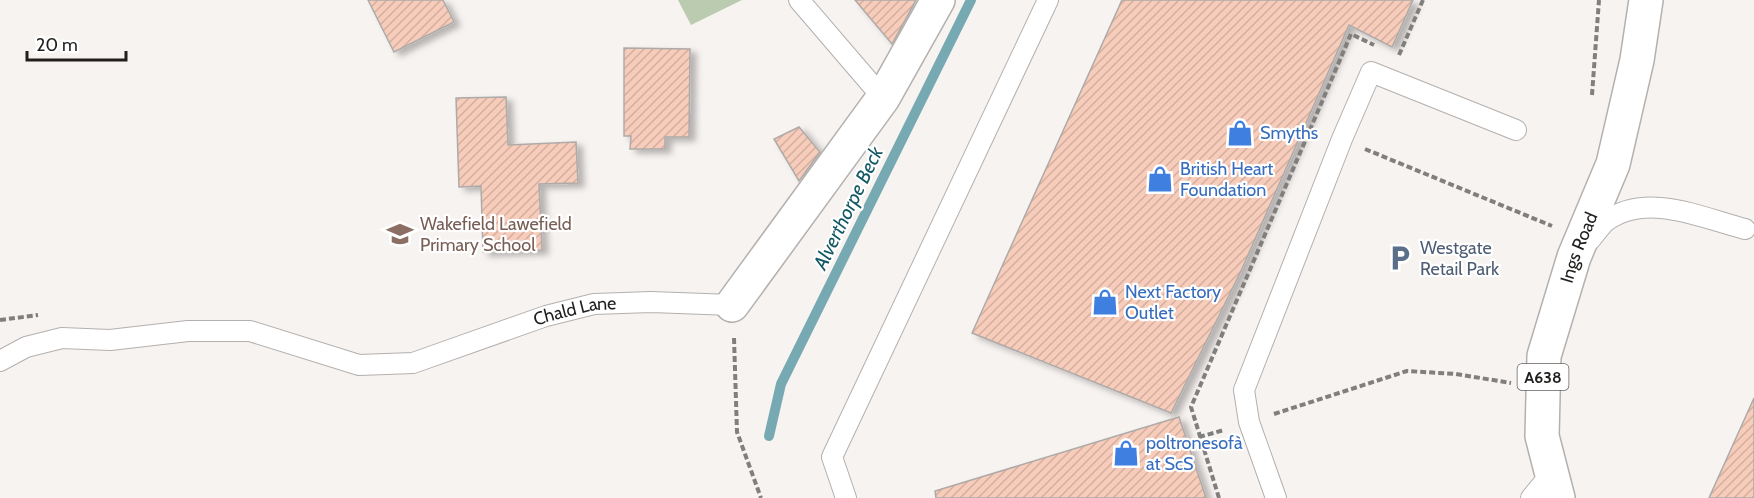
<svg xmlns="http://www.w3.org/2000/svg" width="1754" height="498" font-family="Cabin,sans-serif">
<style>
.grass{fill:#bbcbb0}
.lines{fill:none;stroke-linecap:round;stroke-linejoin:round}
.stream{stroke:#77a9b2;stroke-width:10}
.building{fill:url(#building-hatch);stroke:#aeaaa8;stroke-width:1.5;filter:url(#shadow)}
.service-casing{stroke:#b4b0ae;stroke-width:22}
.minor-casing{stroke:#b4b0ae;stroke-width:36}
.trunk-casing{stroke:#b4b0ae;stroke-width:36}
.path{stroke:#817f7d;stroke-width:4;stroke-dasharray:6 3;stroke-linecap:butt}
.service{stroke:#fff;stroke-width:20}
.minor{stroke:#fff;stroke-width:33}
.trunk{stroke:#fff;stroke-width:33}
.labels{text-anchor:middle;stroke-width:4.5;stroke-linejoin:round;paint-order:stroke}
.shield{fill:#fff;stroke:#636262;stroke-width:1.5}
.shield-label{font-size:16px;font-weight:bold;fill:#201f1e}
.shop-label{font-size:18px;fill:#366cbe;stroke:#fff;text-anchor:start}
.education-label{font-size:18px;fill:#785e54;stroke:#fff;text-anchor:start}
.service-label{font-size:18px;fill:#4e5e75;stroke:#fff;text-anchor:start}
.street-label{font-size:18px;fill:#201f1e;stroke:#fff}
.water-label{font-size:20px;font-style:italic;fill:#145a65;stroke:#fff}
</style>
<defs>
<pattern id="building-hatch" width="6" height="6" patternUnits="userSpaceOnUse" patternTransform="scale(1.5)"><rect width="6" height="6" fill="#f7ccba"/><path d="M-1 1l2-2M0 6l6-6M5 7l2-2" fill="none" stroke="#d3af9f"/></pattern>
<filter id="shadow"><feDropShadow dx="6" dy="4" stdDeviation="3" flood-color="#0004"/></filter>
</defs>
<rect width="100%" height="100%" fill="#f7f3f1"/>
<!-- grass -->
<path class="grass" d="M 678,0 L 742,0 L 691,25 Z"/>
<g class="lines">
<!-- stream -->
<path class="stream" d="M 769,436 L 781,384 L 971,0"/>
</g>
<!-- building -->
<path class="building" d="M 368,0 L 443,0 L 454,22 L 394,52 Z
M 855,0 L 916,0 L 892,44 Z
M 1122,0 L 1413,0 L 1392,47 L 1349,25 L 1241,271 L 1171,413 L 972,333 Z
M 624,48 L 690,49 L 689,137 L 665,137 L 665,149 L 630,149 L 631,136 L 624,136 Z
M 506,97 L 508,145 L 576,142 L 578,183 L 539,184 L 542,250 L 483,252 L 481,186 L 459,187 L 456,98 Z
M 799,127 L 820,152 L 799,181 L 774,139 Z
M 1754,398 L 1754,498 L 1709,498 Z
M 1179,417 L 1206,498 L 936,498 L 935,491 Z"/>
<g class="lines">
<!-- service casing -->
<g class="service-casing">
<g id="service">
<path d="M 799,0 L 883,98"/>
<path d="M 1590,240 C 1595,234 1600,227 1605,222 C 1646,191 1702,218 1745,229"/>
<path id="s1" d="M 0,361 L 26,347 L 62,338 L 110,340 L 188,331 L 250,331 L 359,365 L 413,363 L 546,316 L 594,304 L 651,302 L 732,305"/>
<path d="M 846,498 L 832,457 L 1048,0"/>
<path d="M 1276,498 L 1249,422 L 1244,390 L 1342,139 L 1371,72 L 1516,130"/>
<path d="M 1531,498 L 1550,475"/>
</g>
</g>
<!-- minor casing -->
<g class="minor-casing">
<path id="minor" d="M 732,305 L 883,98 L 938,0"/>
</g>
<!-- trunk casing -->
<g class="trunk-casing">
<g id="trunk">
<path id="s2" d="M 1558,498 L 1542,436 L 1544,356 L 1574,257 L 1613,164 L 1637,60 L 1646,0"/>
</g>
</g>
<!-- path -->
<path class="path" d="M 1399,55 L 1423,0
M 1592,95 L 1599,0
M 1365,149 L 1552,226
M 0,320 L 38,315
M 734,338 L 737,432 L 761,498
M 1274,414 L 1407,371 L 1456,374 L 1511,383
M 1199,437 L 1224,430
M 1219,498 L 1191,407 L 1351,34 L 1374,45"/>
<!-- service -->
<use href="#service" class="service"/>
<!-- minor -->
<use href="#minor" class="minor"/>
<!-- trunk -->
<use href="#trunk" class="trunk"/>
</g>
<!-- icons -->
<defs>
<g id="shop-bare" transform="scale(2.07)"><path d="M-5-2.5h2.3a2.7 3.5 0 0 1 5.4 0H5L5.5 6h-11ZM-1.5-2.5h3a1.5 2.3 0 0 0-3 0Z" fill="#3f7fe0" stroke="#fff" stroke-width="2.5" paint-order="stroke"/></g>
<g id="school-bare" transform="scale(2.07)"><path d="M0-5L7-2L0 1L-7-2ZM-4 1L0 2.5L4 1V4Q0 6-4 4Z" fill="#8d6e63" stroke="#fff" stroke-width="2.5" paint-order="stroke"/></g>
<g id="parking-bare" transform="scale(2.07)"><path d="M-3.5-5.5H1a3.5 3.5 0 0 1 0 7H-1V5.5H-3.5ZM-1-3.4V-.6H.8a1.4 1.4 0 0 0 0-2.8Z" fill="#5c6f8a" stroke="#fff" stroke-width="2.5" paint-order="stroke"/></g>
</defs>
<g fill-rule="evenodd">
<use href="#shop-bare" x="1240" y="133"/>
<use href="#shop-bare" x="1160" y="179"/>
<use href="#school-bare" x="400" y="234"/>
<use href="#parking-bare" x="1400" y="258"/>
<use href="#shop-bare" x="1105" y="302"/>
<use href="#shop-bare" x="1126" y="453"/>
</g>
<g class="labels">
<!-- shield labels -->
<rect class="shield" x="1517.5" y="364" width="51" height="26" rx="4.5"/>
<g class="shield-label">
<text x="1543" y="383">A638</text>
</g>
<!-- shop labels -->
<g class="shop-label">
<text x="1260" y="139">Smyths</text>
<text x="1180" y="175">British Heart<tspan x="1180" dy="21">Foundation</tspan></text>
<text x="1125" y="298">Next Factory<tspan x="1125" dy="21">Outlet</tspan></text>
<text x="1146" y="449">poltronesofà<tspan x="1146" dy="21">at ScS</tspan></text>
</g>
<!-- education labels -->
<g class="education-label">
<text x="420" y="230">Wakefield Lawefield<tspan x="420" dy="21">Primary School</tspan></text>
</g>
<!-- service labels -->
<g class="service-label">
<text x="1420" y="254">Westgate<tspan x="1420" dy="21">Retail Park</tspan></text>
</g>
<!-- street labels -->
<g class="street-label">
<text dy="6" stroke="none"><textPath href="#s2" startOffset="258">Ings Road</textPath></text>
<text dy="6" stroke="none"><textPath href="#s1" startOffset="594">Chald Lane</textPath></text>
</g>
<!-- water labels -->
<g class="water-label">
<text transform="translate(848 208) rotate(-64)" y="7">Alverthorpe Beck</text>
</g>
</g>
<!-- scale -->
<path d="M27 51v9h99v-9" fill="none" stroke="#201f1e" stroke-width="3"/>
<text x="36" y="51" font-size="18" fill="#201f1e" stroke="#ffffff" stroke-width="4.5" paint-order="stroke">20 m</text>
</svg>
